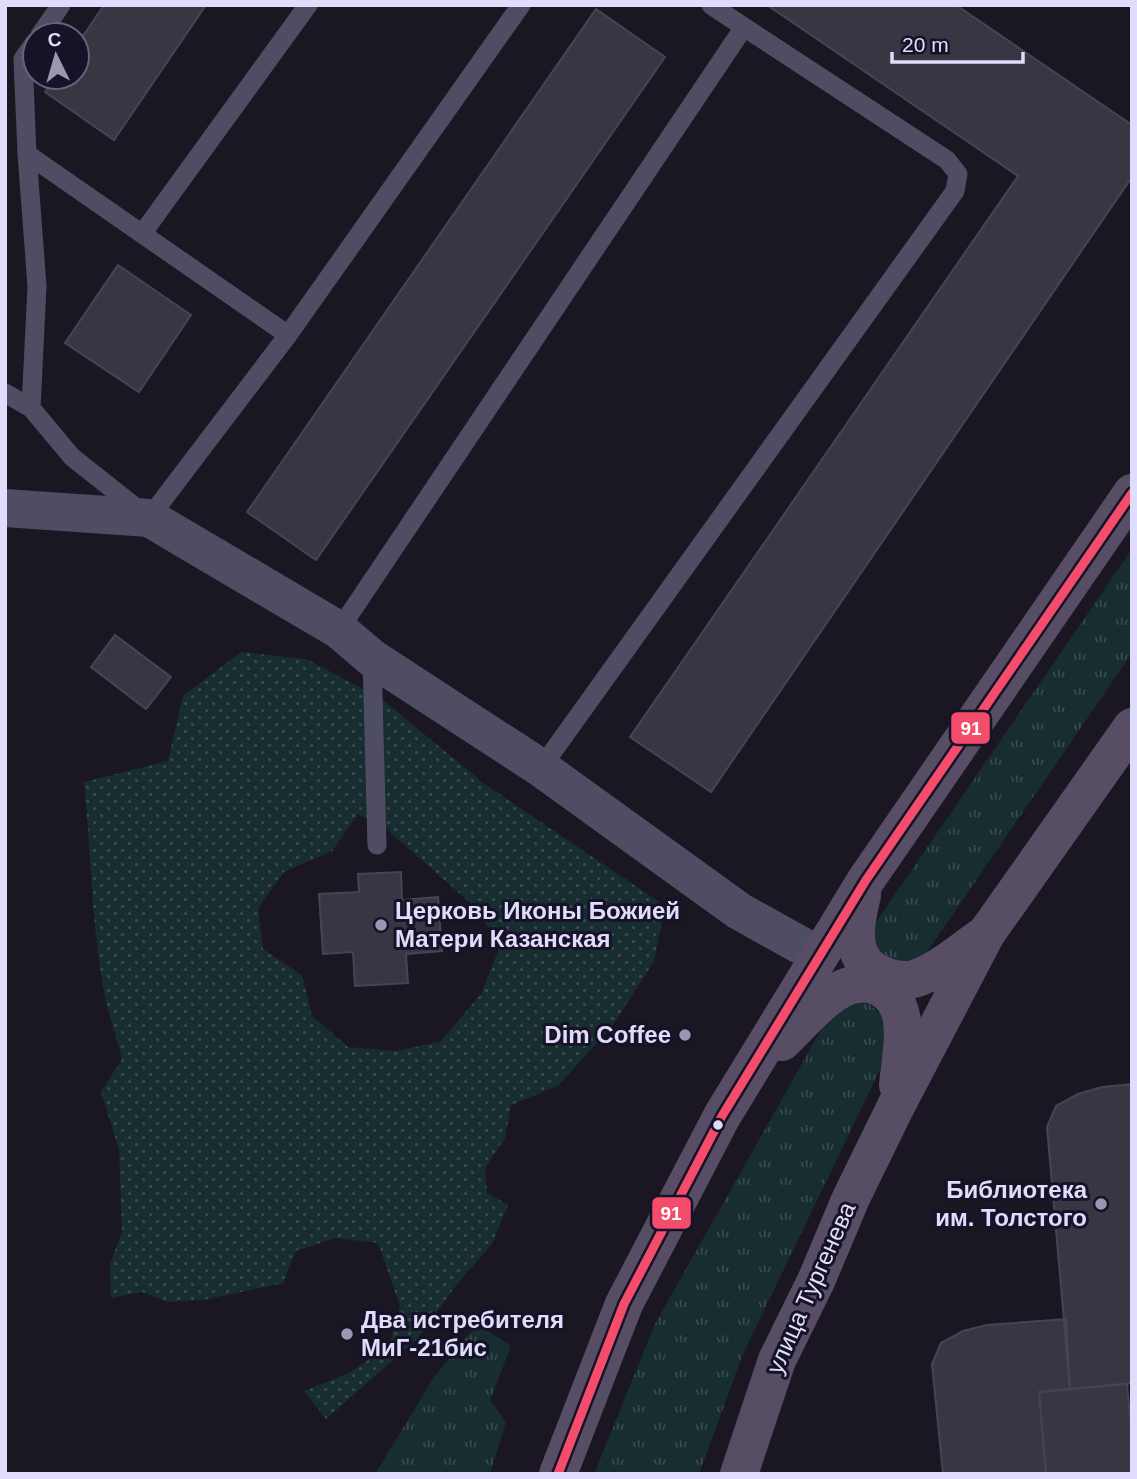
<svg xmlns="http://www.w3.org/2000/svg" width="1137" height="1479" font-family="Helvetica,sans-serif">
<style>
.grass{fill:url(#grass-tufts)}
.park{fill:url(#park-dots);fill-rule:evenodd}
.building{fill:#393644;stroke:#474356;stroke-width:2}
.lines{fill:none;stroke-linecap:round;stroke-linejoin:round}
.lane{stroke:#4f4d63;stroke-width:19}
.street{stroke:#4f4d63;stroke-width:38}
.primary{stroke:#574e66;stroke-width:38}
.bus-1-casing{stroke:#161228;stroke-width:14}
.bus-1{stroke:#f44d6c;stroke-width:9}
.poi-dot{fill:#9b97b0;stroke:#161228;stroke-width:2.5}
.bus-dot{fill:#e0dcfc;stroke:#161228;stroke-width:2.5}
.labels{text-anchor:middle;stroke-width:6;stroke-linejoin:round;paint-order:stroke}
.poi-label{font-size:24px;font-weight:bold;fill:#e0dcfc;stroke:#161228;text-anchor:start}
.street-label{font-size:24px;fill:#e0dcfc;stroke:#161228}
.line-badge{stroke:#161228;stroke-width:2.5}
.badge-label{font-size:19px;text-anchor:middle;font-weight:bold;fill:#fff}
</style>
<defs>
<pattern id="grass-tufts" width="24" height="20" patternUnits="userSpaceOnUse" patternTransform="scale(1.75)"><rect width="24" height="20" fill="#172d2f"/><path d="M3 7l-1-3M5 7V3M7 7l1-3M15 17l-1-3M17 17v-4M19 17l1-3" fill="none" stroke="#384b4e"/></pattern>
<pattern id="park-dots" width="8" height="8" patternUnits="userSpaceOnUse" patternTransform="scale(1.75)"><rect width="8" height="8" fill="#172d2f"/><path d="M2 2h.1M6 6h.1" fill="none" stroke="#384b4e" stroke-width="1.8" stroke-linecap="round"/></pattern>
</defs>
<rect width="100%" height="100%" fill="#1a1723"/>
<!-- grass -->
<path class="grass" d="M 1132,549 L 1132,653 L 925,955 L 915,963 L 891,964 L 874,947 L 876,922 Z
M 859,1001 L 869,1004 L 886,1018 L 890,1049 L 743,1354 L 699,1474 L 594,1474 L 655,1324 L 830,1014 Z
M 477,1324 L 511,1346 L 490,1400 L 506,1422 L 490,1474 L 375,1474 L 434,1377 Z"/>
<!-- park -->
<path class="park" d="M 241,652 L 306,659 L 379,697 L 486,785 L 665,906 L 654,961 L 613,1025 L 559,1085 L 511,1105 L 505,1138 L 485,1168 L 487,1193 L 508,1205 L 492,1244 L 457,1284 L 416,1340 L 326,1419 L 304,1391 L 349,1373 L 389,1346 L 400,1306 L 378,1243 L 335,1238 L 296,1251 L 283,1283 L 203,1300 L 168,1302 L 142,1292 L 111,1298 L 110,1264 L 122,1232 L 119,1149 L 101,1092 L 122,1059 C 116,1035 107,1011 103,986 C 91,919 91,849 84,782 L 168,761 L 183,696 ZM 358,814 L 386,829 L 474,906 L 500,946 L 481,994 L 440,1042 L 396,1051 L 348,1047 L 312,1016 L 302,975 L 263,949 L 258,908 L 284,872 L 332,851 Z"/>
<!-- building -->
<path class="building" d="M 104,5 L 206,5 L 114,140 L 45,92 L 55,77 L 77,77 L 77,45 Z
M 767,5 L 956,5 L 1132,125 L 1132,177 L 711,792 L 630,737 L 1018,176 Z
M 596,9 L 665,57 L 316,560 L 247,512 Z
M 118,265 L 191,315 L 139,392 L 65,343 Z
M 115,635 L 171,677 L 146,709 L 91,667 Z
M 401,872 L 402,900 L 438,897 L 442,951 L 406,954 L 408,983 L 355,986 L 353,952 L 323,954 L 319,894 L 359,892 L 358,874 Z
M 1132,1084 L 1132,1383 L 1070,1389 L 1047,1127 L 1056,1106 L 1078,1094 L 1102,1087 Z
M 1066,1319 L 1070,1389 L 1039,1392 L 1046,1474 L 943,1474 L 932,1364 L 941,1343 L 963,1331 L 987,1325 Z
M 1127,1384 L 1132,1441 L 1132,1474 L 1046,1474 L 1039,1392 Z"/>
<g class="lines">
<!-- lane -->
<path class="lane" d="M 711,5 L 744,27
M 40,35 L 61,5
M 142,234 L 308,5
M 288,335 L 521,5
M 5,393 L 31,408 L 72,457 L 149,518 L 288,335 L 27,154
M 31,408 L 37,286 L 27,154 L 23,59 L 35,42
M 339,630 L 744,27 L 947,160 L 958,174 L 955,191 L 541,768
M 372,658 L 377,845"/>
<!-- street -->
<path class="street" d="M 5,508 L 149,518 L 339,630 L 372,658 L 541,768 L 739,911 L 818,955"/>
<!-- primary -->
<path class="primary" d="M 862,895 C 854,928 847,963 887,977 C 896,980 905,981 914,979 C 939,971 961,951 983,936
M 782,1042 C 798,1027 814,1007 833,994 C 845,986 859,981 873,985 C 916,999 901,1051 898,1085
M 558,1474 L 624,1304 L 722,1116 L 866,880 L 1132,493
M 739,1474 L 777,1360 L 816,1281 L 851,1198 L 895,1108 L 986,934 L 1132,727"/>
<!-- bus-1 casing -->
<g class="bus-1-casing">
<path id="bus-1" d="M 558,1474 L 624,1304 L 722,1116 L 866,880 L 1132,493"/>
</g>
<!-- bus-1 -->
<use href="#bus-1" class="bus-1"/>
</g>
<!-- markers -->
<g class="poi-dot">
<circle cx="381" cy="925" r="7"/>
<circle cx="685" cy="1035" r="7"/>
<circle cx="1101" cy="1204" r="7"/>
<circle cx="347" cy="1334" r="7"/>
</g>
<circle class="bus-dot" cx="718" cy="1125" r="6"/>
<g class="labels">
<!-- poi labels -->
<g class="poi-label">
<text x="395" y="919">Церковь Иконы Божией<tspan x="395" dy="28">Матери Казанская</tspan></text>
<text x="671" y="1043" text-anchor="end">Dim Coffee</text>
<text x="1087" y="1198" text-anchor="end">Библиотека<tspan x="1087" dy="28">им. Толстого</tspan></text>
<text x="361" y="1328">Два истребителя<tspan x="361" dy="28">МиГ-21бис</tspan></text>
</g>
<!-- street labels -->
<g class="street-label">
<text transform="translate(811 1288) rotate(-66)" y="8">улица Тургенева</text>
</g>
</g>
<g class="line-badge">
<rect x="950" y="711" width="41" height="34" rx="7" fill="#f44d6c"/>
<rect x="651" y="1196" width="41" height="34" rx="7" fill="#f44d6c"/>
</g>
<g class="badge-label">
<text x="971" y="735">91</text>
<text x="671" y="1220">91</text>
</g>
<!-- border -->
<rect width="1137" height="1479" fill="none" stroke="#e0dcfc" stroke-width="14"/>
<!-- north arrow -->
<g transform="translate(56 56) rotate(355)"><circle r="33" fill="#161228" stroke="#67637d" stroke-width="2"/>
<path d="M0-5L12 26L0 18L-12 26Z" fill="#9b97b0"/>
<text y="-10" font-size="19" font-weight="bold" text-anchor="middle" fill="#e0dcfc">С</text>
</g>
<!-- scale -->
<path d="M892 52v10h131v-10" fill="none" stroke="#e0dcfc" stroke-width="3.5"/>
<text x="902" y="52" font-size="21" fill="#e0dcfc" stroke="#161228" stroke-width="5" paint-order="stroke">20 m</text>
</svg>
